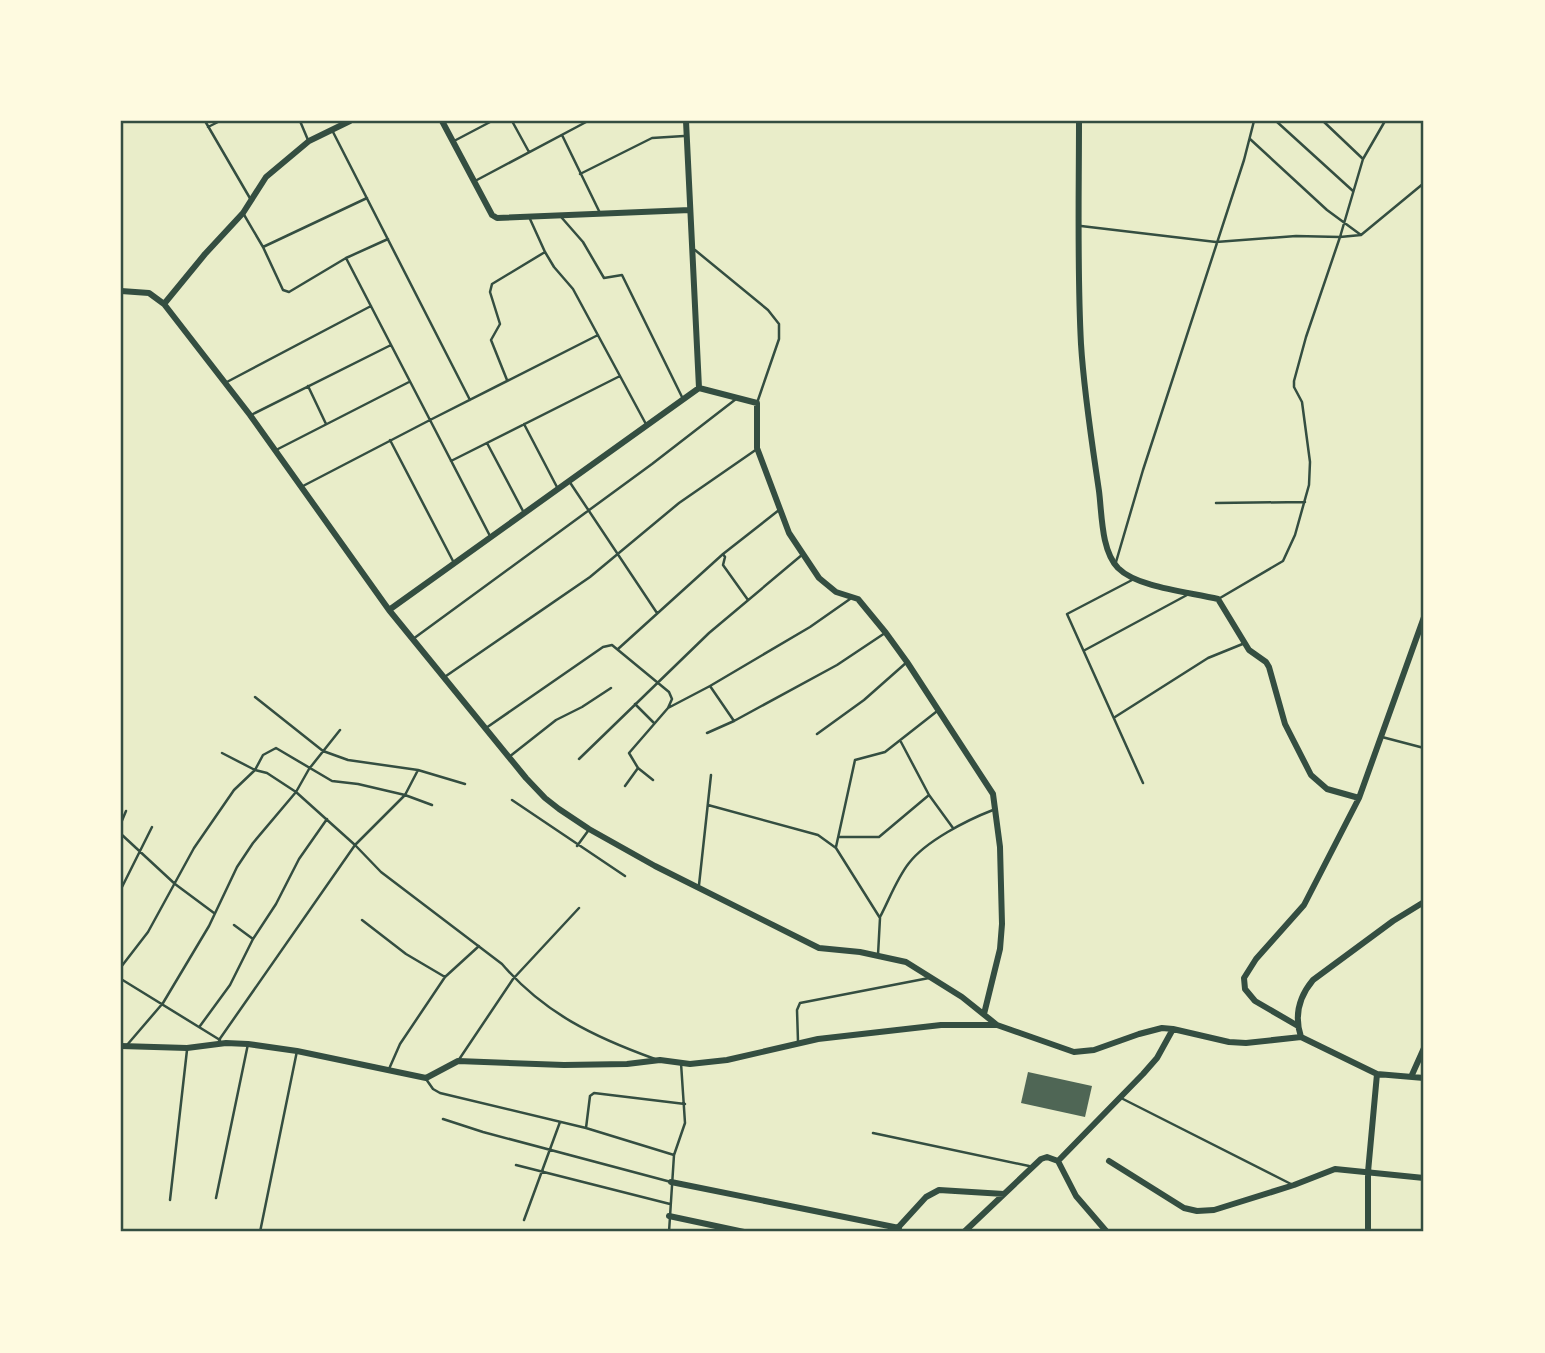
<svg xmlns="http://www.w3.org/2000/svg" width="1545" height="1353" font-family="'IBM Plex Sans',sans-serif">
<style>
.building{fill:#4f6655}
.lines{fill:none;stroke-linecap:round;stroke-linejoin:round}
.service{stroke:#344e41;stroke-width:2.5}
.minor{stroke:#344e41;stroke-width:6}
.neatline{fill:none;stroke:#344e41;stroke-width:2.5}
</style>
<rect width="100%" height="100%" fill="#e9edc9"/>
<!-- building -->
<path class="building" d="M 1028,1072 L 1092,1086 L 1085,1117 L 1021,1103 Z"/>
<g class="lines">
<!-- service -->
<path class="service" d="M 205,121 L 251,200
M 300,121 L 308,140
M 512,121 L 529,152
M 1276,121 L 1353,191
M 1323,121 L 1363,159
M 208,127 L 220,121
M 332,130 L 470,400
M 562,135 L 600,213
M 1250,139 L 1327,210 L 1361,235
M 454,141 L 492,121
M 580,174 L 652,138 L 684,136
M 475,181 L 588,121
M 243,213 L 263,247 L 283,290 L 289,292 L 346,258 L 388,239
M 562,218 L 583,242 L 604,278 L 622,275 L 683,399
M 530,219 L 545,252 L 554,267 L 573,289 L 647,426
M 1081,226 L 1216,242 L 1296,236 L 1340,237 L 1363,159 L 1385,121
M 263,247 L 367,198
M 695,250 L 768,310 L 779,324 L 779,339 L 757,403
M 507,380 L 491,340 L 500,324 L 490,292 L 492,284 L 545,252
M 225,383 L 371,306
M 308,386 L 326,424
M 253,414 L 391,345
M 524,424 L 558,489
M 390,440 L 453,561
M 487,443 L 523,511
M 278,449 L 409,382
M 451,461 L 620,376
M 569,481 L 657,613
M 303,486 L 430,420 L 346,258
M 1216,503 L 1305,502
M 490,536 L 430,420 L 598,335
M 723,554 L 725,557 L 723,565 L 748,600
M 1116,562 L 1143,470 L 1244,160 L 1254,121
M 1134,579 L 1067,614 L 1143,783
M 1220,598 L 1283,561 L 1295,535 L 1309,485 L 1310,462 L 1302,402 L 1294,387 L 1294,381 L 1306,337 L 1340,237 L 1361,235 L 1424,183
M 850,599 L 810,627 L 710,686 L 734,721 L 837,665 L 885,633
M 413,639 L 652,464 L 736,399
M 618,649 L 723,554 L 779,510
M 1085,650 L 1187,595
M 446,676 L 590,577 L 679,503 L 757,449
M 255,697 L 323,751 L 348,760 L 418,770 L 465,784
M 635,704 L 654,723
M 668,708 L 710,686
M 1115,717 L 1208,658 L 1245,643
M 486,728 L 603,647 L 612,645 L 669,692 L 672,699 L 668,708 L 629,753 L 638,768 L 653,780
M 707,733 L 734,721
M 817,734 L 864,700 L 907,662
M 1382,737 L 1424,748
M 901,742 L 929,795 L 953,828
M 222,753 L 255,770 L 267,773 L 296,792 L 355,845 L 381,872 L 502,964 C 544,1013 594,1037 655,1059
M 509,757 L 556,720 L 582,707 L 611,688
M 579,759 L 709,633 L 803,554
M 625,786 L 638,768
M 512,800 L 625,876
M 708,805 L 818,835 L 836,848 L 880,918 L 878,955
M 121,823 L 126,811
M 121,834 L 175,884 L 214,913
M 839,837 L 879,837 L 929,795
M 577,846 L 588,831
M 836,847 L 855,760 L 885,752 L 936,712
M 699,885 L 711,775
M 121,889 L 152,827
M 880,917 C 889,900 897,878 909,863 C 926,841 967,820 993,810
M 362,920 L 406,954 L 445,977
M 234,925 L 253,939
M 121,967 L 148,932 L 194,848 L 234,790 L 255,770 L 263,755 L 276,748 L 332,781 L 358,784 L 405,795 L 432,805
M 121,979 L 220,1040
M 200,1026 L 230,985 L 253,939 L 276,904 L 299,859 L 327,819
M 219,1040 L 355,845 L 405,795 L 418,770
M 798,1041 L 797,1010 L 800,1003 L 929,978
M 127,1045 L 163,1003 L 209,926 L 237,867 L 253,843 L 296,792 L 309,769 L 340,730
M 458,1061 L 513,979 L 579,908
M 389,1069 L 400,1044 L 445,977 L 479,946
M 426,1079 L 433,1089 L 440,1093 L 586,1128 L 674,1155
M 1123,1099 L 1291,1184
M 443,1119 L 483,1132 L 671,1182
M 586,1128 L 590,1096 L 594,1093 L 685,1104
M 873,1133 L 1029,1166
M 516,1165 L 670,1204
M 216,1198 L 248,1044
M 170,1200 L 187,1050
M 524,1220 L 560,1122
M 260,1232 L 297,1051
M 669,1232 L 674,1155 L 685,1123 L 681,1063"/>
<!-- minor -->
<path class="minor" d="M 350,121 L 309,141 L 266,177 L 243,213 L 205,254 L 164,304 L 250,415 L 389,610 L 526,778 L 545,798 L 559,809 L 589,829 L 655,866 L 819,948 L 860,952 L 906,962 L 962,997 L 997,1025 L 1074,1052 L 1094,1050 L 1139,1034 L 1162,1028 L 1173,1029
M 442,121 L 492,215 L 497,218 L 690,210
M 1079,121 C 1079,195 1077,269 1081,344 C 1084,393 1092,443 1099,491 C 1102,514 1101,550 1118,568 C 1138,588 1190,592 1218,599 L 1249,650 L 1266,662 L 1269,667 L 1285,724 L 1311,775 L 1327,789 L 1359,798
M 121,291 L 149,293 L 164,304
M 699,388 L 757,403 L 757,448 L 789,533 L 819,578 L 836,592 L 858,599 L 886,633 L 907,662 L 993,794 L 1000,847 L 1002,924 L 1000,949 L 984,1014
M 389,610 L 699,388 L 686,121
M 1298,1026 L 1255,1001 L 1245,989 L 1244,978 L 1256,959 L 1304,905 L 1359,798 L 1424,617
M 1301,1037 C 1294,1016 1298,998 1313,980 L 1393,921 L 1424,902
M 121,1046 L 187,1048 L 226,1043 L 248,1044 L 297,1051 L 426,1078 L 458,1061 L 564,1065 L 627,1064 L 660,1060 L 690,1064 L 727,1060 L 818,1039 L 941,1025 L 997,1025
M 1411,1077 L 1424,1048
M 1058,1161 L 1143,1074 L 1157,1058 L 1173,1029 L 1229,1042 L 1246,1043 L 1301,1037 L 1377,1074 L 1424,1078
M 1109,1161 L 1184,1208 L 1197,1211 L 1214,1210 L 1294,1185 L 1335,1169 L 1424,1178
M 671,1182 L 899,1228
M 669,1216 L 744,1232
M 894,1232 L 926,1197 L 939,1190 L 1004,1194
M 964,1232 L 1041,1159 L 1047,1157 L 1058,1161 L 1076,1196 L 1107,1232
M 1368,1232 L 1368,1172 L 1377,1074"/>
</g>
<!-- border -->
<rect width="1545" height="1353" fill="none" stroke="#fefae0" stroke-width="245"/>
<rect x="122" y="122" width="1300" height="1108" class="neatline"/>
</svg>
